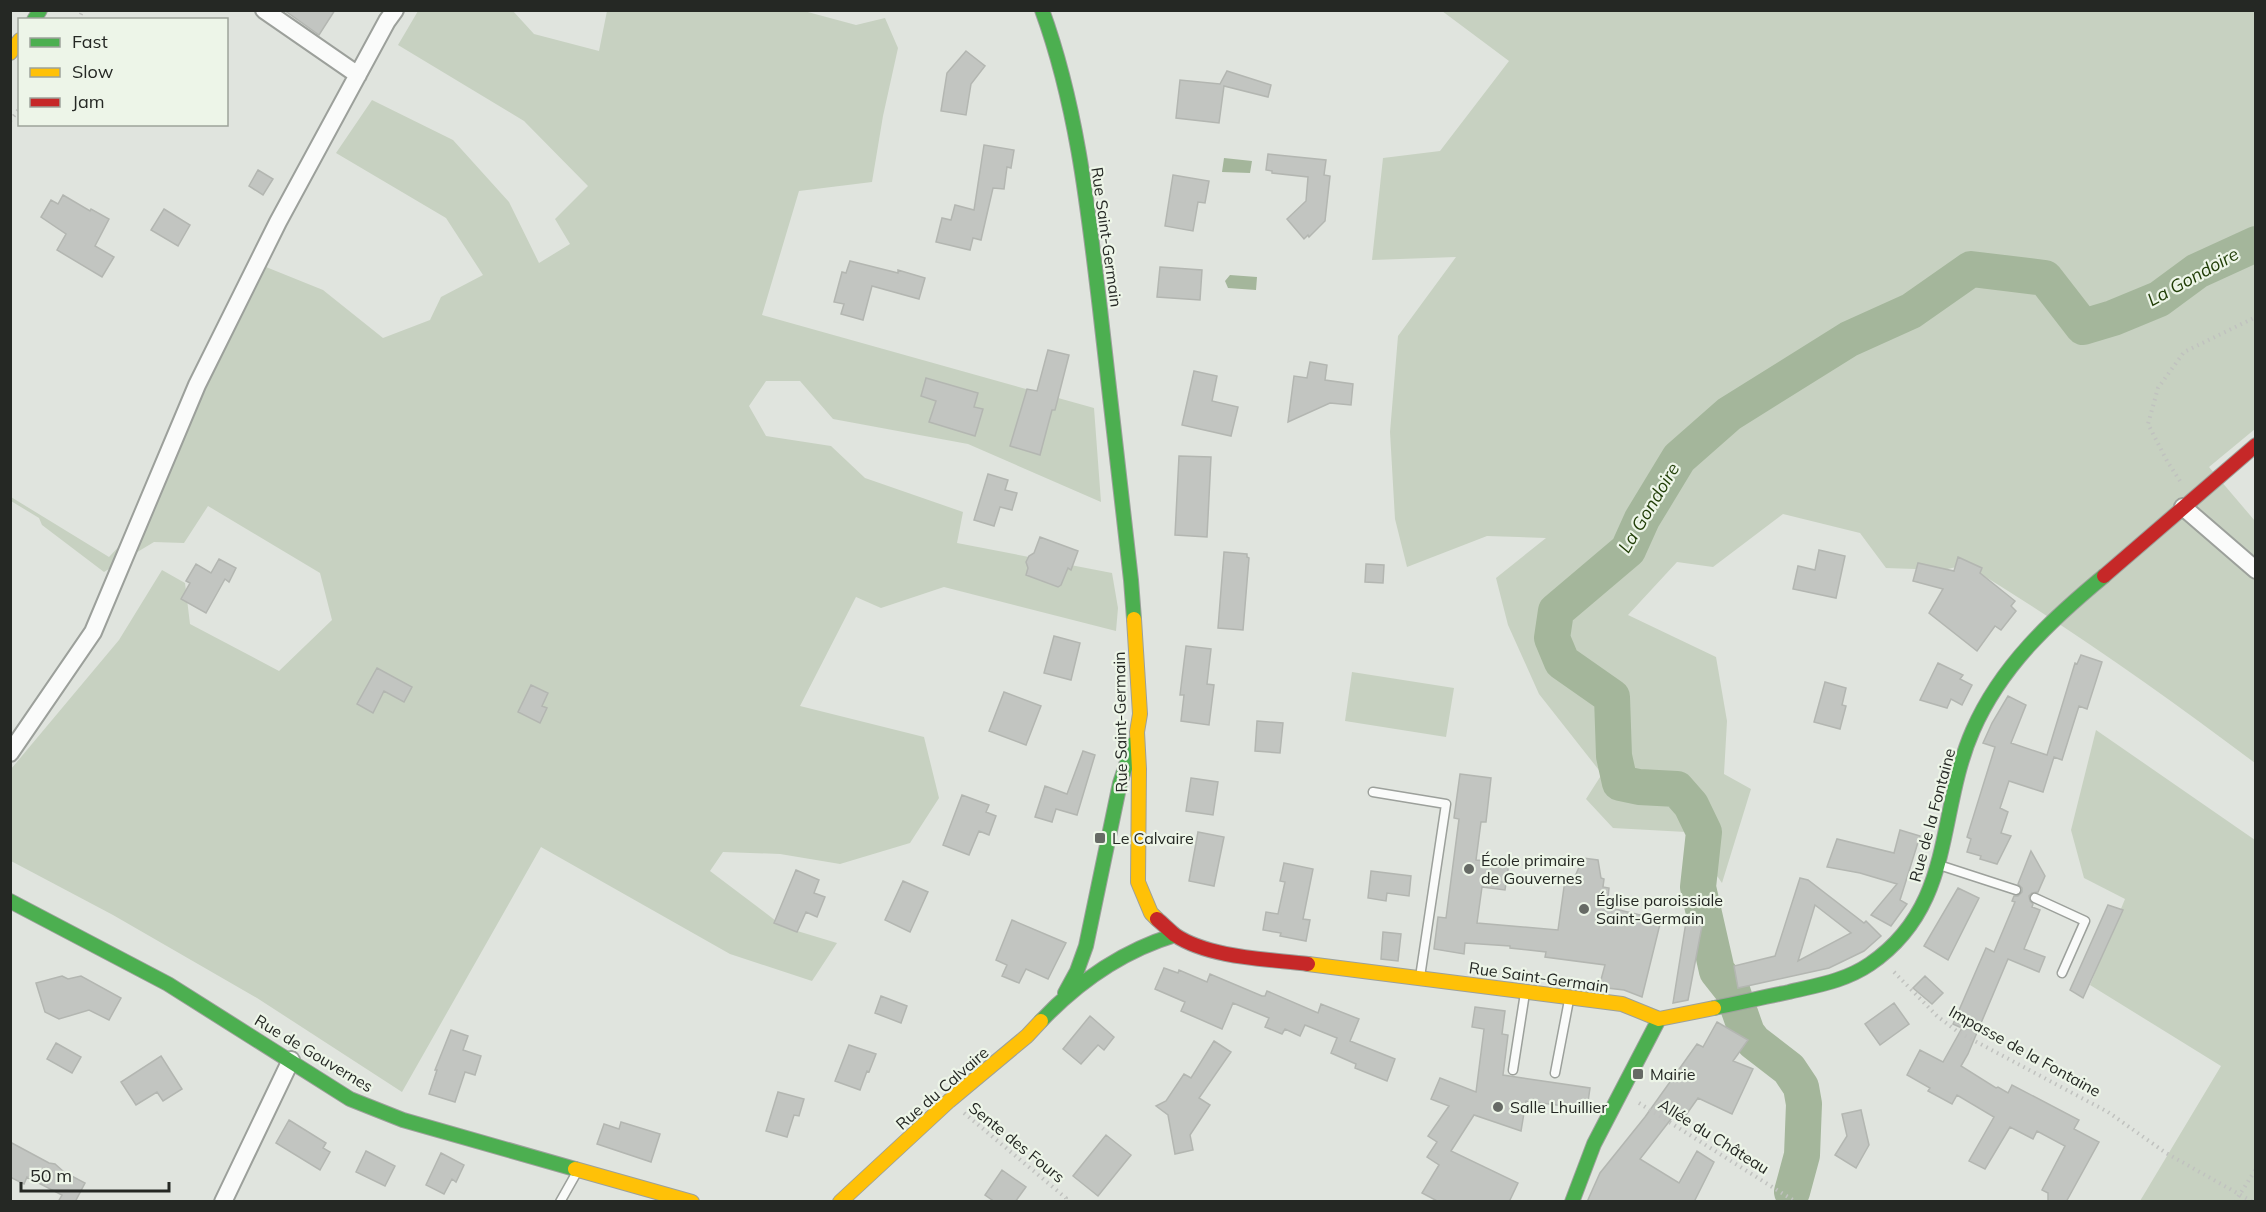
<svg xmlns="http://www.w3.org/2000/svg" width="2266" height="1212" font-family="Mulish,sans-serif">
<style>
.green{fill:#c7d1c1}
.water{fill:#a4b69b}
.lines{fill:none;stroke-linecap:round;stroke-linejoin:round}
.river{stroke:#a4b69b;stroke-width:36}
.building{fill:#c2c5c1;stroke:#b3b6b1;stroke-width:1.5;fill-rule:evenodd}
.lane-casing{stroke:#9ca09b;stroke-width:11}
.street-casing{stroke:#9ca09b;stroke-width:20}
.fast-casing{stroke:#9ca09b;stroke-width:16}
.slow-casing{stroke:#9ca09b;stroke-width:16}
.jam-casing{stroke:#9ca09b;stroke-width:16}
.path{stroke:#c0c2bf;stroke-width:4;stroke-dasharray:1.5 4.5;stroke-linecap:butt}
.lane{stroke:#fafbfa;stroke-width:8}
.street{stroke:#fafbfa;stroke-width:16}
.fast{stroke:#4caf50;stroke-width:14}
.slow{stroke:#ffc107;stroke-width:14}
.jam{stroke:#c62828;stroke-width:14}
.poi-dot{fill:#666a65;stroke:#edf5e8;stroke-width:2}
.labels{text-anchor:middle;stroke-width:4.5;stroke-linejoin:round;paint-order:stroke}
.street-label{font-size:16px;fill:#252824;stroke:#edf5e8}
.poi-label{font-size:16px;fill:#252824;stroke:#edf5e8;text-anchor:start}
.water-label{font-size:18px;font-style:italic;fill:#1f3c05;stroke:#edf5e8}
</style>
<rect width="100%" height="100%" fill="#e0e4de"/>
<!-- green -->
<path class="green" d="M 418,11 L 513,11 L 534,34 L 599,51 L 607,11 L 804,11 L 856,25 L 885,18 L 898,48 L 883,116 L 872,182 L 799,191 L 762,315 L 1094,408 L 1101,502 L 968,444 L 833,419 L 800,381 L 766,381 L 749,406 L 766,436 L 831,446 L 865,478 L 963,512 L 957,543 L 1112,573 L 1118,608 L 1116,631 L 944,587 L 881,608 L 856,597 L 800,706 L 924,737 L 939,798 L 910,843 L 840,864 L 780,854 L 723,852 L 710,871 L 784,927 L 837,943 L 812,981 L 730,954 L 541,847 L 402,1092 L 257,998 L 113,915 L 11,861 L 11,769 L 119,640 L 162,570 L 185,583 L 190,624 L 279,671 L 332,620 L 320,573 L 208,506 L 184,543 L 154,542 L 104,572 L 42,525 L 39,518 L 11,501 L 11,497 L 109,557 L 155,508 L 229,333 L 266,267 L 323,290 L 383,338 L 430,320 L 441,297 L 483,275 L 446,218 L 336,153 L 372,100 L 453,140 L 509,202 L 539,263 L 570,244 L 555,219 L 588,186 L 524,121 L 398,45 Z
M 1442,11 L 2255,11 L 2255,429 L 2209,467 L 2255,521 L 2255,763 C 2162,693 2067,626 1966,565 L 1943,570 L 1886,568 L 1860,533 L 1783,514 L 1713,567 L 1677,562 L 1628,615 L 1716,657 L 1727,721 L 1724,774 L 1751,789 L 1722,883 L 1686,832 L 1613,828 L 1586,799 L 1602,774 L 1539,694 L 1508,625 L 1496,578 L 1546,538 L 1487,536 L 1407,567 L 1395,519 L 1390,432 L 1398,336 L 1456,257 L 1372,260 L 1383,158 L 1440,151 L 1509,61 Z
M 1352,672 L 1454,688 L 1446,737 L 1345,721 Z
M 2096,730 L 2255,840 L 2255,1201 L 2140,1201 L 2221,1066 L 2090,985 L 2125,899 L 2084,878 L 2071,830 Z"/>
<!-- water -->
<path class="water" d="M 1224,158 L 1252,161 L 1250,173 L 1222,172 Z
M 1230,275 L 1257,277 L 1256,290 L 1228,288 L 1225,281 Z"/>
<g class="lines">
<!-- river -->
<path class="river" d="M 1792,1192 L 1802,1155 L 1804,1104 L 1801,1087 L 1789,1069 L 1754,1042 L 1747,1033 L 1732,990 L 1717,971 L 1698,887 L 1704,832 L 1691,805 L 1677,789 L 1639,787 L 1620,783 L 1614,756 L 1612,697 L 1562,662 L 1552,638 L 1556,611 L 1628,550 L 1642,519 L 1679,458 L 1729,414 L 1849,339 L 1911,311 L 1971,269 L 2045,278 L 2083,327 L 2113,318 L 2159,299 L 2197,271 L 2256,244"/>
</g>
<!-- building -->
<path class="building" d="M 284,10 L 335,10 L 319,35 Z
M 966,51 L 985,66 L 971,84 L 966,115 L 941,111 L 947,73 Z
M 1227,71 L 1271,85 L 1268,97 L 1224,86 L 1219,123 L 1176,118 L 1180,80 L 1220,84 Z
M 984,145 L 1014,150 L 1011,168 L 1007,167 L 1004,189 L 993,188 L 981,240 L 973,238 L 970,250 L 936,242 L 942,218 L 951,220 L 955,205 L 974,210 Z
M 1268,154 L 1326,160 L 1324,175 L 1330,176 L 1325,221 L 1309,237 L 1308,235 L 1304,239 L 1287,219 L 1306,201 L 1308,177 L 1272,173 L 1272,171 L 1266,170 Z
M 258,170 L 273,179 L 263,195 L 249,186 Z
M 1173,175 L 1209,181 L 1205,203 L 1198,202 L 1193,231 L 1165,226 Z
M 63,195 L 90,211 L 91,209 L 109,219 L 95,246 L 114,257 L 102,277 L 57,250 L 66,234 L 41,217 L 51,200 L 58,204 Z
M 164,209 L 190,225 L 178,246 L 151,230 Z
M 850,261 L 898,273 L 898,270 L 925,278 L 919,299 L 872,286 L 863,320 L 841,314 L 844,304 L 834,302 L 842,272 L 846,273 Z
M 1160,267 L 1202,270 L 1200,300 L 1157,297 Z
M 1048,350 L 1069,355 L 1055,410 L 1052,410 L 1040,455 L 1010,446 L 1027,389 L 1037,391 Z
M 1310,362 L 1327,365 L 1325,380 L 1353,384 L 1351,405 L 1330,403 L 1288,422 L 1294,376 L 1307,378 Z
M 1194,371 L 1217,376 L 1212,401 L 1238,407 L 1231,436 L 1182,425 Z
M 926,378 L 978,393 L 974,407 L 983,409 L 975,436 L 929,422 L 936,401 L 921,396 Z
M 1179,456 L 1211,457 L 1207,537 L 1175,535 Z
M 988,474 L 1008,480 L 1005,490 L 1017,493 L 1012,510 L 1000,507 L 994,526 L 974,520 Z
M 1040,537 L 1078,551 L 1071,570 L 1068,568 L 1061,585 L 1058,587 L 1026,575 L 1028,568 L 1026,562 L 1029,556 L 1034,553 Z
M 1819,550 L 1845,556 L 1836,598 L 1793,589 L 1798,566 L 1815,570 Z
M 1224,552 L 1247,554 L 1247,557 L 1249,558 L 1243,630 L 1218,628 Z
M 1958,557 L 1982,568 L 1980,573 L 2015,601 L 2011,606 L 2016,611 L 2001,630 L 1995,626 L 1977,651 L 1929,613 L 1943,589 L 1913,581 L 1918,563 L 1954,571 Z
M 219,559 L 236,568 L 229,582 L 225,579 L 206,613 L 181,599 L 190,583 L 186,581 L 196,564 L 211,573 Z
M 1366,564 L 1384,565 L 1383,583 L 1365,582 Z
M 1054,636 L 1080,643 L 1071,680 L 1044,673 Z
M 1186,646 L 1211,649 L 1207,684 L 1214,685 L 1209,725 L 1181,721 L 1184,695 L 1180,695 Z
M 2081,655 L 2102,662 L 2087,709 L 2079,706 L 2062,760 L 2054,757 L 2043,792 L 2009,781 L 2000,808 L 2008,812 L 2001,833 L 2011,836 L 1997,864 L 1980,859 L 1981,856 L 1967,852 L 1971,839 L 1967,837 L 1995,747 L 1983,743 L 1992,723 L 2008,696 L 2026,705 L 2011,743 L 2047,755 L 2075,663 L 2077,664 Z
M 1938,663 L 1963,675 L 1960,679 L 1972,685 L 1962,705 L 1951,699 L 1947,708 L 1920,700 Z
M 377,668 L 412,687 L 404,702 L 384,691 L 373,713 L 357,704 Z
M 1825,682 L 1846,688 L 1842,705 L 1846,706 L 1840,729 L 1814,722 Z
M 531,685 L 548,693 L 542,706 L 547,708 L 540,723 L 518,712 Z
M 1004,692 L 1041,706 L 1026,745 L 989,731 Z
M 1257,721 L 1283,723 L 1280,753 L 1255,751 Z
M 1083,751 L 1095,755 L 1077,815 L 1056,809 L 1052,822 L 1035,817 L 1045,786 L 1067,794 Z
M 1460,774 L 1491,778 L 1486,822 L 1481,822 L 1476,860 L 1509,863 L 1505,890 L 1482,887 L 1477,923 L 1558,930 L 1565,880 L 1573,881 L 1583,858 L 1598,860 L 1601,878 L 1604,879 L 1603,887 L 1609,888 L 1607,907 L 1661,920 L 1642,997 L 1624,990 L 1599,987 L 1605,965 L 1545,957 L 1546,952 L 1510,948 L 1510,946 L 1465,943 L 1464,954 L 1434,949 L 1438,917 L 1446,918 L 1459,819 L 1454,818 Z
M 1191,778 L 1218,782 L 1213,815 L 1186,811 Z
M 962,795 L 989,805 L 986,812 L 996,816 L 989,835 L 979,831 L 969,855 L 943,845 Z
M 1900,830 L 1920,836 L 1900,900 L 1907,904 L 1891,926 L 1871,915 L 1897,884 L 1860,873 L 1827,867 L 1837,839 L 1894,853 Z
M 1198,832 L 1224,837 L 1214,886 L 1189,881 Z
M 2031,851 L 2045,876 L 2038,892 L 2032,893 L 2029,896 L 2030,901 L 2033,904 L 2032,907 L 2040,910 L 2024,949 L 2045,957 L 2039,972 L 2008,959 L 1968,1054 L 1961,1066 L 1996,1088 L 1998,1087 L 2008,1093 L 2012,1085 L 2079,1120 L 2074,1129 L 2099,1142 L 2066,1202 L 2048,1202 L 2048,1193 L 2042,1190 L 2065,1146 L 2037,1131 L 2033,1139 L 2010,1127 L 1985,1169 L 1969,1161 L 1994,1117 L 1957,1095 L 1952,1104 L 1928,1091 L 1930,1088 L 1907,1075 L 1920,1050 L 1943,1062 L 1962,1028 L 1953,1024 L 1986,948 L 1994,952 L 2015,902 L 2012,901 L 2014,896 L 2018,896 L 2022,892 L 2022,888 L 2018,884 Z
M 1284,863 L 1313,869 L 1303,919 L 1310,920 L 1306,941 L 1280,936 L 1281,933 L 1263,930 L 1266,912 L 1278,914 L 1285,882 L 1280,881 Z
M 796,870 L 819,880 L 814,893 L 825,897 L 817,917 L 806,912 L 797,932 L 774,923 Z
M 1371,871 L 1411,876 L 1409,896 L 1387,893 L 1386,901 L 1368,898 Z
M 1800,878 L 1808,880 L 1864,923 L 1866,921 L 1881,936 L 1864,951 L 1829,968 L 1738,988 L 1734,966 L 1775,956 ZM 1815,905 L 1851,933 L 1798,961 Z
M 903,881 L 928,892 L 910,932 L 885,920 Z
M 1958,888 L 1979,898 L 1948,960 L 1924,946 Z
M 2108,905 L 2123,910 L 2083,998 L 2070,990 Z
M 1012,920 L 1066,943 L 1048,979 L 1026,969 L 1019,983 L 1002,976 L 1007,965 L 996,960 Z
M 1686,922 L 1702,926 L 1688,1000 L 1673,1003 Z
M 1383,932 L 1401,934 L 1398,961 L 1381,959 Z
M 1164,968 L 1178,973 L 1179,970 L 1207,982 L 1210,974 L 1262,996 L 1265,996 L 1267,991 L 1318,1013 L 1321,1004 L 1359,1019 L 1350,1041 L 1395,1059 L 1387,1081 L 1355,1068 L 1356,1064 L 1331,1053 L 1337,1038 L 1305,1025 L 1300,1036 L 1285,1029 L 1282,1034 L 1265,1027 L 1269,1018 L 1233,1003 L 1222,1029 L 1181,1011 L 1185,1002 L 1155,989 Z
M 62,976 L 68,979 L 81,976 L 121,998 L 109,1020 L 89,1010 L 59,1019 L 45,1012 L 36,983 Z
M 1925,976 L 1943,993 L 1932,1004 L 1913,988 Z
M 881,996 L 907,1006 L 901,1023 L 875,1013 Z
M 1894,1003 L 1909,1024 L 1880,1045 L 1865,1024 Z
M 1475,1007 L 1505,1011 L 1502,1034 L 1508,1035 L 1503,1075 L 1590,1088 L 1587,1109 L 1526,1101 L 1521,1131 L 1474,1115 L 1451,1151 L 1518,1183 L 1509,1202 L 1439,1202 L 1422,1193 L 1439,1165 L 1427,1157 L 1437,1142 L 1428,1136 L 1449,1106 L 1431,1099 L 1440,1078 L 1476,1092 L 1484,1029 L 1472,1027 Z
M 1090,1016 L 1114,1037 L 1104,1050 L 1098,1045 L 1081,1064 L 1063,1049 Z
M 1717,1022 L 1748,1040 L 1733,1061 L 1753,1069 L 1732,1114 L 1698,1098 L 1686,1115 L 1678,1110 L 1640,1159 L 1679,1183 L 1697,1151 L 1714,1162 L 1694,1202 L 1587,1202 L 1600,1173 L 1645,1117 L 1697,1044 L 1703,1047 Z
M 451,1030 L 468,1036 L 463,1050 L 481,1056 L 475,1075 L 465,1072 L 455,1102 L 429,1094 L 437,1070 L 435,1070 Z
M 1214,1041 L 1231,1052 L 1199,1098 L 1210,1105 L 1190,1135 L 1193,1150 L 1175,1154 L 1168,1115 L 1156,1106 L 1166,1101 L 1184,1074 L 1191,1078 Z
M 56,1043 L 81,1057 L 72,1073 L 47,1059 Z
M 849,1045 L 876,1054 L 869,1072 L 867,1071 L 860,1090 L 835,1081 Z
M 161,1056 L 182,1089 L 163,1101 L 157,1092 L 136,1105 L 121,1082 Z
M 778,1092 L 804,1099 L 799,1116 L 794,1115 L 787,1137 L 766,1131 Z
M 1861,1110 L 1869,1145 L 1856,1168 L 1835,1155 L 1847,1136 L 1842,1114 Z
M 289,1120 L 326,1143 L 323,1148 L 330,1152 L 320,1170 L 276,1143 Z
M 621,1122 L 660,1134 L 651,1162 L 597,1144 L 604,1124 L 619,1129 Z
M 1106,1135 L 1131,1155 L 1098,1196 L 1073,1176 Z
M 10,1142 L 49,1163 L 55,1164 L 64,1172 L 85,1183 L 75,1202 L 58,1202 L 62,1195 L 27,1177 L 24,1184 L 10,1177 Z
M 366,1151 L 395,1166 L 385,1186 L 356,1172 Z
M 441,1153 L 464,1165 L 456,1182 L 452,1179 L 444,1194 L 426,1185 Z
M 1002,1170 L 1026,1187 L 1015,1202 L 995,1202 L 985,1195 Z"/>
<g class="lines">
<!-- lane casing -->
<g class="lane-casing">
<path id="lane" d="M 1373,792 L 1446,804 L 1420,977
M 1939,865 L 2016,890
M 2035,898 L 2085,921 L 2062,973
M 1513,1070 L 1525,993
M 1555,1073 L 1569,1000
M 560,1202 L 577,1172"/>
</g>
<!-- street casing -->
<g class="street-casing">
<path id="street" d="M 264,10 L 358,75
M 2183,507 L 2256,570
M 10,753 L 93,632 L 197,385 L 278,222 L 387,21 L 395,10
M 223,1202 L 291,1060"/>
</g>
<!-- fast casing -->
<g class="fast-casing">
<path id="fast" d="M 1042,10 C 1077,106 1088,208 1100,309 C 1110,399 1121,490 1131,580 L 1134,619
M 34,20 L 40,10
M 10,901 L 168,984 L 350,1099 L 403,1120 L 575,1169
M 1065,993 L 1077,971 L 1086,946 L 1120,783 L 1133,744
M 1714,1008 C 1739,1003 1764,997 1789,992 C 1818,985 1845,981 1870,964 C 1956,905 1936,814 1973,730 C 2001,666 2051,620 2104,576
M 1041,1021 C 1079,981 1122,951 1175,935
M 1572,1202 L 1594,1144 L 1659,1019"/>
</g>
<!-- slow casing -->
<g class="slow-casing">
<path id="slow" d="M 10,53 L 20,40
M 1134,619 L 1140,714 L 1137,732 L 1139,769 L 1138,882 L 1151,913 L 1157,919
M 1308,964 L 1622,1004 L 1659,1019 L 1714,1008
M 575,1169 L 692,1202
M 840,1202 L 949,1101 L 1027,1036 L 1041,1021"/>
</g>
<!-- jam casing -->
<g class="jam-casing">
<path id="jam" d="M 2104,576 L 2256,445
M 1157,919 C 1163,924 1169,930 1175,935 C 1209,958 1268,959 1308,964"/>
</g>
<!-- path -->
<path class="path" d="M 78,20 L 83,10
M 10,121 L 20,108
M 2180,481 L 2167,461 L 2148,424 L 2158,388 L 2184,352 L 2256,317
M 1894,972 L 1937,1016 L 1958,1032 L 2108,1112 L 2166,1153 L 2253,1202
M 1639,1103 L 1796,1202
M 964,1113 L 1066,1198 L 1066,1202
M 2235,1202 L 2256,1169"/>
<!-- lane -->
<use href="#lane" class="lane"/>
<!-- street -->
<use href="#street" class="street"/>
<!-- fast -->
<use href="#fast" class="fast"/>
<!-- slow -->
<use href="#slow" class="slow"/>
<!-- jam -->
<use href="#jam" class="jam"/>
</g>
<!-- markers -->
<g class="poi-dot">
<rect x="1094" y="832" width="12" height="12" rx="3"/>
<circle cx="1469" cy="869" r="6"/>
<circle cx="1584" cy="909" r="6"/>
<rect x="1632" y="1068" width="12" height="12" rx="3"/>
<circle cx="1498" cy="1107" r="6"/>
</g>
<g class="labels">
<!-- street labels -->
<g class="street-label">
<text transform="translate(1107 237) rotate(82)" y="6">Rue Saint-Germain</text>
<text transform="translate(1120 722) rotate(-91)" y="6">Rue Saint-Germain</text>
<text transform="translate(1932 815) rotate(-75)" y="6">Rue de la Fontaine</text>
<text transform="translate(1539 977) rotate(8)" y="6">Rue Saint-Germain</text>
<text transform="translate(2025 1051) rotate(29)" y="6">Impasse de la Fontaine</text>
<text transform="translate(314 1053) rotate(31)" y="6">Rue de Gouvernes</text>
<text transform="translate(942 1088) rotate(-41)" y="6">Rue du Calvaire</text>
<text transform="translate(1714 1136) rotate(32)" y="6">Allée du Château</text>
<text transform="translate(1017 1142) rotate(39)" y="6">Sente des Fours</text>
</g>
<!-- poi labels -->
<g class="poi-label">
<text x="1112" y="844">Le Calvaire</text>
<text x="1481" y="866">École primaire<tspan x="1481" dy="18">de Gouvernes</tspan></text>
<text x="1596" y="906">Église paroissiale<tspan x="1596" dy="18">Saint-Germain</tspan></text>
<text x="1650" y="1080">Mairie</text>
<text x="1510" y="1113">Salle Lhuillier</text>
</g>
<!-- water labels -->
<g class="water-label">
<text transform="translate(2193 277) rotate(-29)" y="6">La Gondoire</text>
<text transform="translate(1649 508) rotate(-59)" y="6">La Gondoire</text>
</g>
</g>
<!-- border -->
<rect width="2266" height="1212" fill="none" stroke="#252824" stroke-width="24"/>
<!-- legend -->
<rect x="18" y="18" width="210" height="108" fill="#edf5e8" stroke="#9da39a" stroke-width="1.5"/>
<rect x="30" y="38" width="30" height="9" fill="#4caf50" stroke="#9da39a" stroke-width="1.5"/>
<text x="72" y="48" font-size="18" fill="#252824">Fast</text>
<rect x="30" y="68" width="30" height="9" fill="#ffc107" stroke="#9da39a" stroke-width="1.5"/>
<text x="72" y="78" font-size="18" fill="#252824">Slow</text>
<rect x="30" y="98" width="30" height="9" fill="#c62828" stroke="#9da39a" stroke-width="1.5"/>
<text x="72" y="108" font-size="18" fill="#252824">Jam</text>
<!-- scale -->
<path d="M21 1182v9h148v-9" fill="none" stroke="#252824" stroke-width="3"/>
<text x="30" y="1182" font-size="18" fill="#252824" stroke="#edf5e8" stroke-width="4.5" paint-order="stroke">50 m</text>
</svg>
